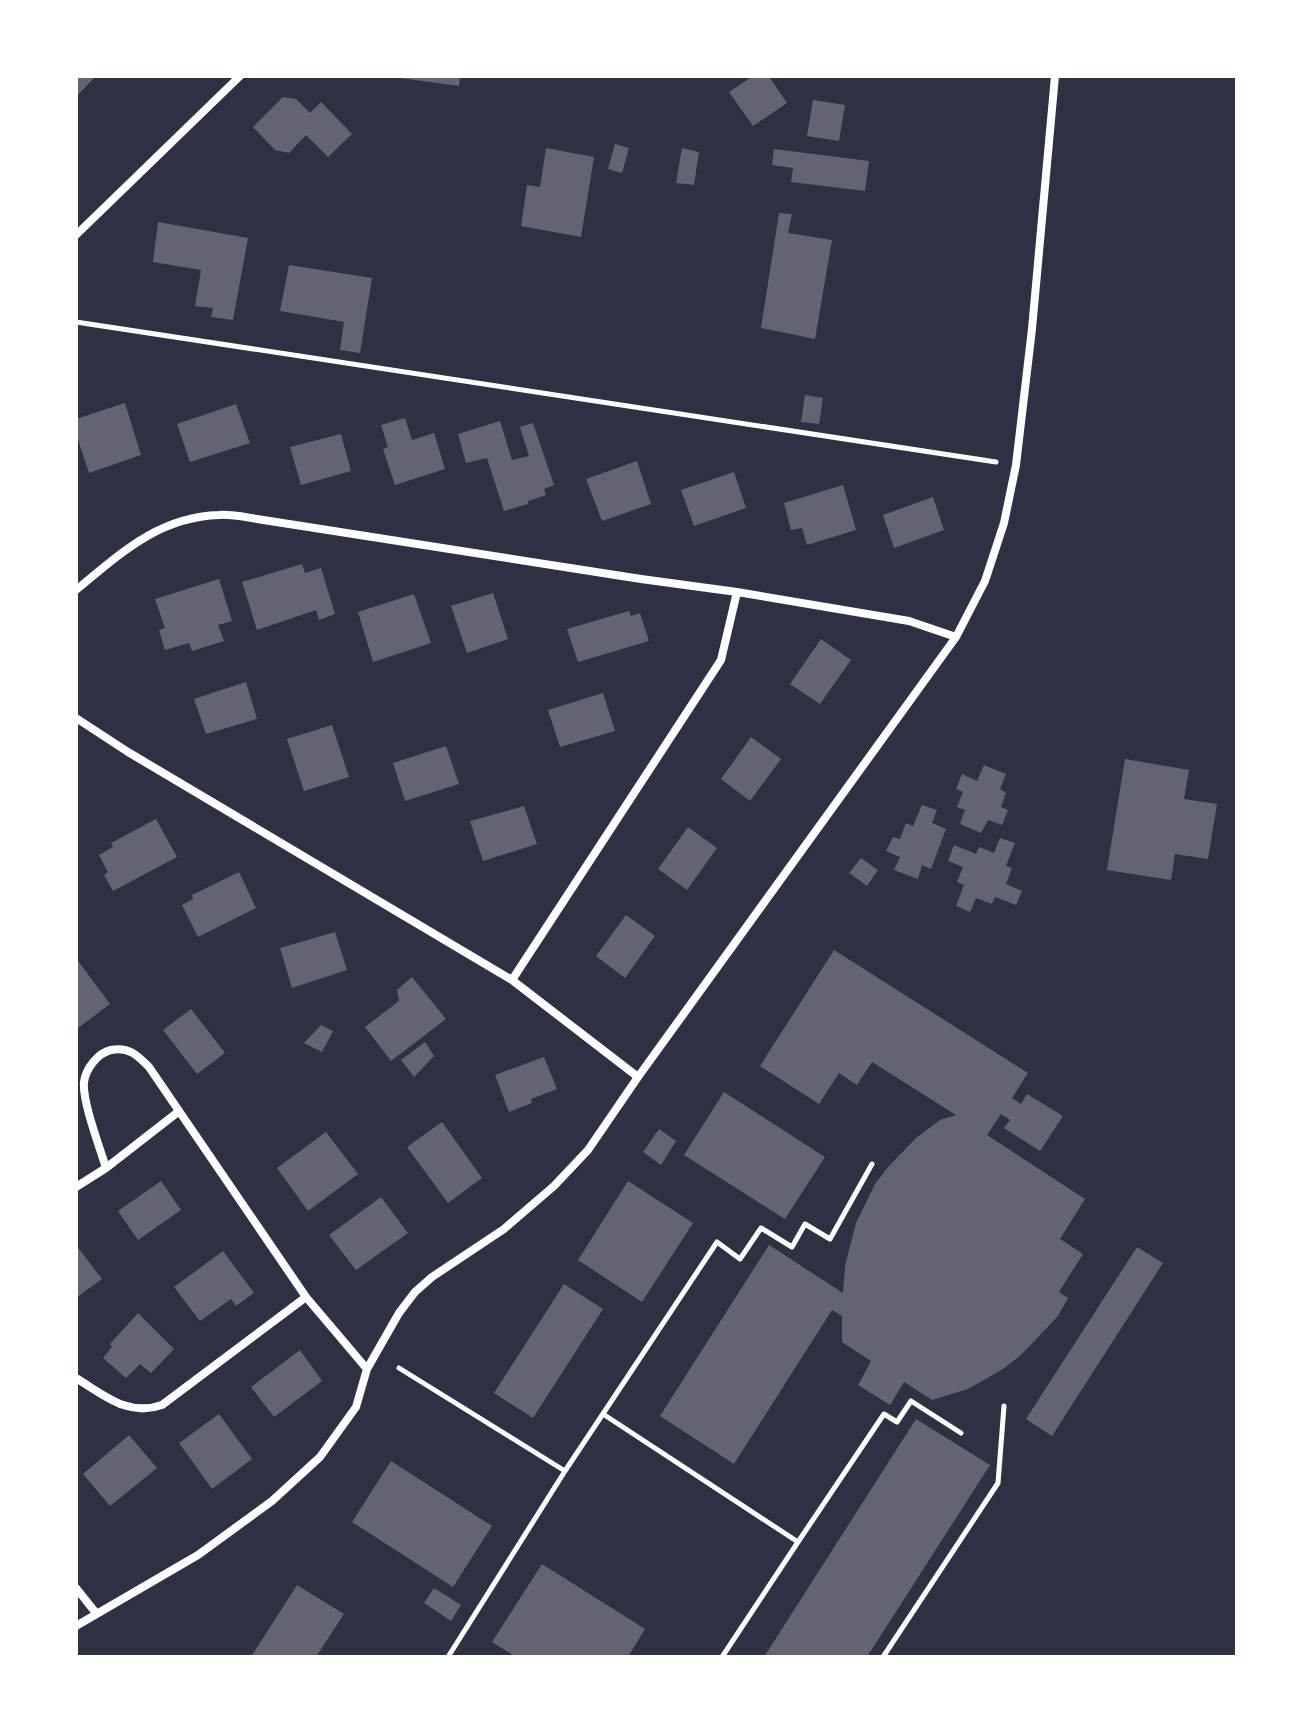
<svg xmlns="http://www.w3.org/2000/svg" width="1313" height="1733" font-family="'Varela Round',sans-serif">
<style>
.building{fill:#626471}
.lines{fill:none;stroke-linecap:round;stroke-linejoin:round}
.path{stroke:#fff;stroke-width:5}
.minor{stroke:#fff;stroke-width:8}
</style>
<rect width="100%" height="100%" fill="#2d3142"/>
<!-- building -->
<path class="building" d="M 76,76 L 96,76 L 76,97 Z
M 400,76 L 460,76 L 459,86 L 400,78 Z
M 753,76 L 770,76 L 770,78 L 787,103 L 753,126 L 729,92 Z
M 283,97 L 296,99 L 310,113 L 321,102 L 352,134 L 328,157 L 306,135 L 289,153 L 275,150 L 253,127 Z
M 813,100 L 845,105 L 839,141 L 807,136 Z
M 615,144 L 629,148 L 622,173 L 608,169 Z
M 546,148 L 594,157 L 581,237 L 521,226 L 527,185 L 540,187 Z
M 682,148 L 699,152 L 694,185 L 676,183 Z
M 774,149 L 869,161 L 865,191 L 791,182 L 793,168 L 772,165 Z
M 779,213 L 792,214 L 788,233 L 832,240 L 815,339 L 761,328 Z
M 158,222 L 248,238 L 233,320 L 211,317 L 213,308 L 195,306 L 201,270 L 153,262 Z
M 289,265 L 372,278 L 360,353 L 340,350 L 344,322 L 280,311 Z
M 805,395 L 823,398 L 819,424 L 801,422 Z
M 125,403 L 141,455 L 89,473 L 76,434 L 76,419 Z
M 236,404 L 250,443 L 190,462 L 177,424 Z
M 405,418 L 412,440 L 434,433 L 445,469 L 395,485 L 383,449 L 388,447 L 381,425 Z
M 500,421 L 512,460 L 529,456 L 520,427 L 533,423 L 554,485 L 544,489 L 546,495 L 528,501 L 528,504 L 504,511 L 487,458 L 466,463 L 458,434 Z
M 341,434 L 351,471 L 301,485 L 290,447 Z
M 637,461 L 651,504 L 602,521 L 586,479 Z
M 734,472 L 746,508 L 694,526 L 681,490 Z
M 843,485 L 856,530 L 807,545 L 802,528 L 791,530 L 784,503 Z
M 933,497 L 944,530 L 894,548 L 883,515 Z
M 302,564 L 305,573 L 321,568 L 335,614 L 319,620 L 316,610 L 257,630 L 242,582 Z
M 219,579 L 232,621 L 218,625 L 224,641 L 192,651 L 189,643 L 165,650 L 159,630 L 165,628 L 155,599 Z
M 493,593 L 508,639 L 467,653 L 451,606 Z
M 414,594 L 431,643 L 373,662 L 358,612 Z
M 629,611 L 631,616 L 640,613 L 649,641 L 578,662 L 567,629 Z
M 821,639 L 851,660 L 820,704 L 790,684 Z
M 246,682 L 257,719 L 206,734 L 194,699 Z
M 603,693 L 615,731 L 560,747 L 548,710 Z
M 332,725 L 349,777 L 304,791 L 287,739 Z
M 751,737 L 781,759 L 750,801 L 721,779 Z
M 446,746 L 459,784 L 405,801 L 393,763 Z
M 1125,759 L 1189,770 L 1184,799 L 1217,804 L 1208,859 L 1175,854 L 1171,880 L 1107,870 Z
M 984,765 L 1006,774 L 1000,789 L 1006,793 L 1001,807 L 1008,810 L 1002,825 L 988,820 L 981,833 L 960,824 L 965,810 L 957,807 L 963,792 L 956,789 L 962,774 L 977,781 Z
M 922,805 L 937,810 L 932,823 L 946,829 L 931,869 L 922,865 L 918,879 L 894,870 L 900,857 L 886,851 L 893,837 L 900,839 L 906,823 L 913,826 Z
M 524,806 L 537,844 L 483,861 L 470,821 Z
M 156,819 L 177,857 L 113,891 L 104,875 L 108,872 L 99,855 L 113,847 L 111,843 Z
M 688,827 L 717,848 L 687,890 L 658,869 Z
M 1000,838 L 1015,843 L 1006,866 L 1012,868 L 1006,884 L 1022,891 L 1016,905 L 995,897 L 992,904 L 976,898 L 970,912 L 956,906 L 964,885 L 957,882 L 963,867 L 948,861 L 954,845 L 976,854 L 979,847 L 994,853 Z
M 861,858 L 878,870 L 867,886 L 849,873 Z
M 239,872 L 256,908 L 198,937 L 182,905 L 193,899 L 192,895 Z
M 626,915 L 655,936 L 625,978 L 596,956 Z
M 335,932 L 347,970 L 292,988 L 280,948 Z
M 834,950 L 1028,1073 L 1012,1098 L 1021,1104 L 1027,1094 L 1063,1116 L 1040,1151 L 1004,1128 L 1010,1120 L 1001,1114 L 987,1135 L 1085,1199 L 1060,1239 L 1083,1254 L 1059,1292 L 1068,1298 L 1058,1316 L 1021,1355 L 1003,1369 L 968,1389 L 932,1400 L 904,1382 L 890,1405 L 858,1385 L 871,1361 L 842,1342 L 842,1316 L 832,1310 L 734,1464 L 660,1416 L 769,1245 L 843,1293 L 845,1266 L 856,1223 L 875,1184 L 889,1166 L 916,1138 L 940,1120 L 956,1115 L 872,1062 L 857,1085 L 839,1073 L 819,1104 L 760,1066 Z
M 76,958 L 110,1004 L 78,1028 L 76,1026 Z
M 412,977 L 446,1019 L 391,1061 L 365,1027 L 399,1001 L 397,990 Z
M 191,1009 L 225,1053 L 197,1074 L 163,1030 Z
M 321,1025 L 333,1031 L 322,1052 L 304,1043 Z
M 425,1042 L 434,1056 L 414,1077 L 401,1060 Z
M 544,1057 L 557,1089 L 531,1099 L 532,1103 L 509,1112 L 495,1075 Z
M 724,1092 L 825,1157 L 785,1219 L 684,1155 Z
M 442,1122 L 482,1178 L 448,1203 L 407,1147 Z
M 659,1129 L 676,1141 L 661,1165 L 643,1152 Z
M 326,1132 L 358,1174 L 308,1211 L 277,1168 Z
M 161,1181 L 181,1210 L 138,1240 L 118,1211 Z
M 628,1181 L 693,1223 L 642,1302 L 578,1260 Z
M 381,1197 L 408,1233 L 356,1270 L 329,1235 Z
M 76,1245 L 102,1279 L 76,1298 Z
M 1137,1247 L 1163,1263 L 1052,1436 L 1026,1419 Z
M 223,1251 L 254,1293 L 236,1306 L 231,1299 L 200,1321 L 174,1287 Z
M 564,1284 L 603,1309 L 533,1418 L 494,1393 Z
M 138,1313 L 174,1349 L 151,1373 L 140,1364 L 126,1378 L 103,1358 L 112,1347 L 110,1344 Z
M 300,1350 L 322,1381 L 274,1417 L 251,1387 Z
M 219,1414 L 252,1459 L 212,1489 L 179,1443 Z
M 916,1419 L 990,1465 L 867,1657 L 764,1657 Z
M 129,1435 L 157,1468 L 110,1506 L 83,1474 Z
M 391,1461 L 492,1526 L 453,1587 L 352,1522 Z
M 542,1564 L 645,1629 L 628,1657 L 516,1657 L 492,1642 Z
M 297,1585 L 344,1614 L 316,1657 L 251,1657 Z
M 434,1588 L 461,1605 L 451,1621 L 424,1603 Z"/>
<g class="lines">
<!-- path -->
<path class="path" d="M 76,322 L 996,462
M 399,1368 L 565,1471
M 603,1414 L 798,1542 L 884,1414 L 897,1422 L 911,1401 L 961,1433
M 448,1657 L 565,1471 L 717,1242 L 740,1259 L 761,1228 L 792,1247 L 805,1224 L 830,1239 L 872,1164
M 722,1657 L 798,1542
M 883,1657 L 998,1483 L 1004,1406"/>
<!-- minor -->
<path class="minor" d="M 76,235 L 240,76
M 76,590 C 120,554 158,517 219,515 C 231,514 244,517 257,519 L 641,579 L 737,592 L 909,621 L 956,637
M 76,718 L 128,752 L 512,980 L 638,1077
M 512,980 L 721,660 L 737,592
M 106,1168 C 100,1148 82,1101 84,1082 C 86,1068 98,1053 111,1050 C 129,1046 138,1056 149,1067 L 306,1297 L 367,1369
M 76,1187 L 106,1168 L 178,1112
M 76,1378 C 104,1395 128,1417 162,1405 L 306,1297
M 76,1588 L 96,1613
M 76,1626 L 198,1555 L 272,1501 L 320,1457 L 356,1407 L 367,1369 L 399,1313 L 415,1292 L 432,1277 L 504,1229 L 554,1186 L 588,1150 L 638,1077 L 956,637 L 985,581 L 1004,523 L 1016,465 L 1032,329 L 1055,76"/>
</g>
<!-- border -->
<rect width="1313" height="1733" fill="none" stroke="#ffffff" stroke-width="156"/>
</svg>
